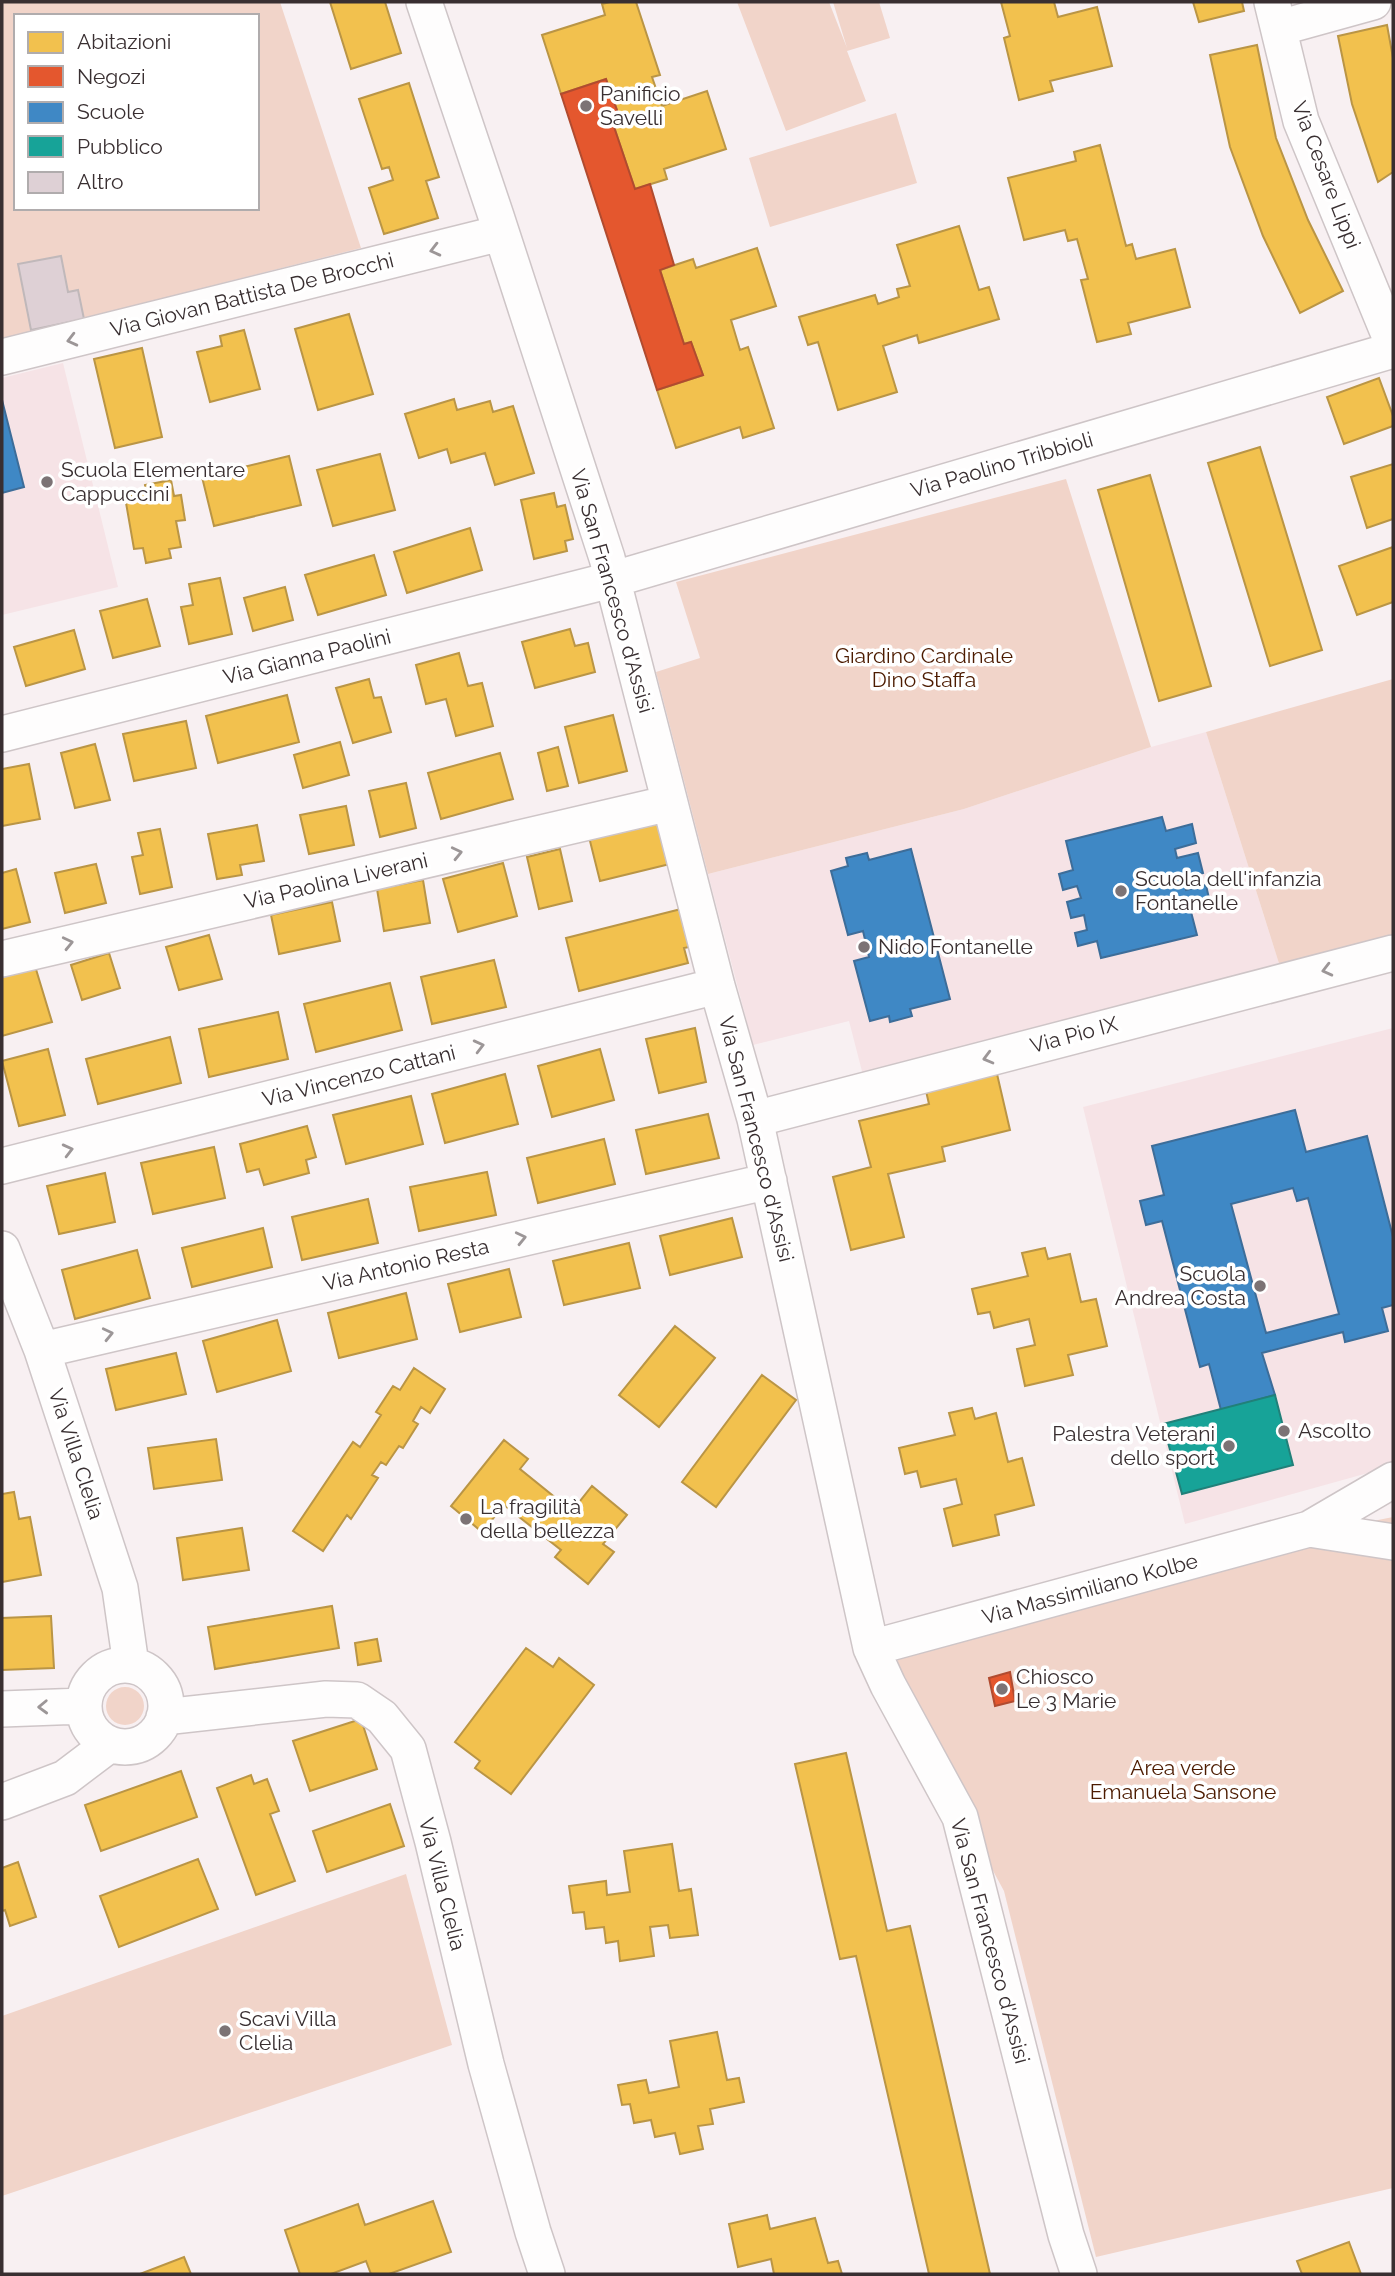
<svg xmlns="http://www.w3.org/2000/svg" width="1395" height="2276" font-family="Raleway,sans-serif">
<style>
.built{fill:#f6e3e6}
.green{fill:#f1d4c9;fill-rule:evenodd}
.homes{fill:#f2c14e;stroke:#ba9545;stroke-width:2}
.shops{fill:#e4572e;stroke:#b14b2f;stroke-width:2}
.schools{fill:#3f88c5;stroke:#3d6d99;stroke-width:2;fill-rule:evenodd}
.public{fill:#17a398;stroke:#218079;stroke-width:2}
.building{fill:#ded0d5;stroke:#c0b8ba;stroke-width:2}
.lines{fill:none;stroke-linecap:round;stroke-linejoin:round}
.minor-casing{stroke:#cec5c7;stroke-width:38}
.minor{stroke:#fefdfd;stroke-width:35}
.oneway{stroke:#9c9697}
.poi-dot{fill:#7c7375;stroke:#fff;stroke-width:2.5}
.labels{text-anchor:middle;stroke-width:7;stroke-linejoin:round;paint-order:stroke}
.poi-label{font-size:21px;fill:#392f31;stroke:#fff;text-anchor:start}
.street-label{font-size:21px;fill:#392f31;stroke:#fff}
.park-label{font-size:21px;fill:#4c1b00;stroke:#fff}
</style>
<rect width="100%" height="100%" fill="#f8f0f2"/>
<!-- built -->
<path class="built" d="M 63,363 L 118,587 L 2,615 L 2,378 Z
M 1206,732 L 1282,973 L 864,1079 L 849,1021 L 753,1045 L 708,874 L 964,809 L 1151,747 Z
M 1393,1028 L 1393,1466 L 1185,1524 L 1083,1107 Z"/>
<!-- green -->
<path class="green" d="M 2,2 L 280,2 L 361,248 L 2,339 ZM 16,16 L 257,16 L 257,208 L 16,208 Z
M 737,2 L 829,2 L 847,48 L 833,2 L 879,2 L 890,38 L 847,51 L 866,101 L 786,131 Z
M 896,113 L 917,183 L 770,227 L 749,158 Z
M 1066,479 L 1151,747 L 964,809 L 708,874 L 656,672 L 700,658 L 676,582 Z
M 1393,679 L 1393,950 L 1282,973 L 1206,732 Z
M 1393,1517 L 1393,2188 L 1096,2257 L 1004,1891 L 900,1699 L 897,1646 L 1176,1561 Z
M106 1706a19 19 0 1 1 38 0a19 19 0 1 1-38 0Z
M 406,1874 L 452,2045 L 2,2196 L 2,2016 Z"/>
<!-- homes -->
<path class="homes" d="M 330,2 L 385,2 L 401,53 L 351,69 Z
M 610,2 L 636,2 L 660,75 L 652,77 L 662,106 L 707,91 L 726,149 L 664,169 L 667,179 L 635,189 L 610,115 L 618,113 L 606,79 L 561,94 L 542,35 L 605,15 L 602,4 Z
M 1001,2 L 1054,2 L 1058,17 L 1097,7 L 1112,66 L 1050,81 L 1053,91 L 1019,100 L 1004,38 L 1010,36 Z
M 1193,2 L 1242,2 L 1244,11 L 1199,22 Z
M 1387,25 L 1393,58 L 1393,172 L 1378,182 L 1352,104 L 1338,36 Z
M 1257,45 L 1276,138 L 1308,220 L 1343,291 L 1300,313 L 1263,236 L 1230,147 L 1210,55 Z
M 409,83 L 439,177 L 426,181 L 438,218 L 384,234 L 369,188 L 393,180 L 389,167 L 382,169 L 359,99 Z
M 1100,145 L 1126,246 L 1132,244 L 1136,259 L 1175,249 L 1190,307 L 1128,323 L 1131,334 L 1097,342 L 1081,280 L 1088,279 L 1077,239 L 1068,241 L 1065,230 L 1024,240 L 1008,178 L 1076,161 L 1074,152 Z
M 959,226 L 979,290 L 989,287 L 999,319 L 919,343 L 917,335 L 883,346 L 897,392 L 838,410 L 818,342 L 808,345 L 799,317 L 875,295 L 878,304 L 899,297 L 897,289 L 910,286 L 897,245 Z
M 757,248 L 776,306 L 731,320 L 740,350 L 748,347 L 774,428 L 743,438 L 740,427 L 676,448 L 657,390 L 703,375 L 691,342 L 684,344 L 660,270 L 693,259 L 696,268 Z
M 349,314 L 373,394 L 318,410 L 295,329 Z
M 244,330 L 260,389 L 210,402 L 197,352 L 222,346 L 220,336 Z
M 142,348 L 162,437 L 115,448 L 94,359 Z
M 1379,378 L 1393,416 L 1393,426 L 1344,444 L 1327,397 Z
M 454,399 L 457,410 L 490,401 L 493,412 L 513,406 L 534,473 L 495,485 L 485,453 L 451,463 L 447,449 L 419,458 L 405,414 Z
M 1260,447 L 1322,650 L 1270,666 L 1208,463 Z
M 380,454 L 395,510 L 333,526 L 317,470 Z
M 289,456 L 301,505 L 214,526 L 202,477 Z
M 1393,464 L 1393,519 L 1367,528 L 1351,477 Z
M 1150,475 L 1211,686 L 1159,701 L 1098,490 Z
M 171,480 L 174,496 L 181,495 L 185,520 L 176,521 L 181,547 L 169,549 L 171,558 L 146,563 L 143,548 L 134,549 L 125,497 L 146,492 L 145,485 Z
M 554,493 L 557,507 L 565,505 L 573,539 L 565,541 L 567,551 L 534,559 L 521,500 Z
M 470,528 L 482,570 L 407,593 L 394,552 Z
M 1393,547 L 1393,602 L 1357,615 L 1339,566 Z
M 374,555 L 386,595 L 318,615 L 305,575 Z
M 220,578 L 232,634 L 189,644 L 181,607 L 193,605 L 189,584 Z
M 285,587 L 293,620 L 253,631 L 244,598 Z
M 147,599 L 160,646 L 113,658 L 100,611 Z
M 570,629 L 575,646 L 588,643 L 595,672 L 535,688 L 522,642 Z
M 74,630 L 85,669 L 26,686 L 14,647 Z
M 459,653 L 468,686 L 482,683 L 493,726 L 456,736 L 446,699 L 426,704 L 416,665 Z
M 369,679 L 374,698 L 381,697 L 391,732 L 353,743 L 336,688 Z
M 287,695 L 299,742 L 218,763 L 206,716 Z
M 613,715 L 627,771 L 579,783 L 565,727 Z
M 186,721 L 196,768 L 134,781 L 123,734 Z
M 340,742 L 349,775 L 303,788 L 294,755 Z
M 95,744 L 110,800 L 75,808 L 61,753 Z
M 558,747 L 568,786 L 547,791 L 538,753 Z
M 500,753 L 513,799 L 441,819 L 428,773 Z
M 29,764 L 40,819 L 2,826 L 2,769 Z
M 406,783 L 416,828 L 380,837 L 369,791 Z
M 346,806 L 354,845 L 309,854 L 300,815 Z
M 663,820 L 674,863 L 600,881 L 589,837 Z
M 257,825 L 264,861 L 240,865 L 242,875 L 217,879 L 208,834 Z
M 160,829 L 172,887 L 140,894 L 132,857 L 143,855 L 138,833 Z
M 560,849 L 572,901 L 539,909 L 527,857 Z
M 503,863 L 517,916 L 458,932 L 443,879 Z
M 96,864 L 106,903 L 65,913 L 55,873 Z
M 16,869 L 30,922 L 2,929 L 2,873 Z
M 423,880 L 430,923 L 384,931 L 377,889 Z
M 332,902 L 340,941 L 279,954 L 271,915 Z
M 685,908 L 694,946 L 684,948 L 688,963 L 579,991 L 566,938 Z
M 209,935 L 222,979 L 179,990 L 166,947 Z
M 109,953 L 120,988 L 82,1000 L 71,965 Z
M 494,960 L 506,1007 L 432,1024 L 421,977 Z
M 35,966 L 52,1022 L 2,1036 L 2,975 Z
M 390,983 L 402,1030 L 316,1052 L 304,1004 Z
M 278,1012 L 288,1059 L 209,1077 L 199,1029 Z
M 695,1028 L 706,1082 L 659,1093 L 646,1039 Z
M 170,1037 L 181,1083 L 98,1104 L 86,1059 Z
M 48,1049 L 65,1115 L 19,1126 L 2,1061 Z
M 600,1049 L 614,1100 L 552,1117 L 538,1066 Z
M 505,1074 L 518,1124 L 445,1143 L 432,1094 Z
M 997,1074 L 1010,1130 L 942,1147 L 945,1161 L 888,1174 L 904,1237 L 851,1250 L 833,1177 L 871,1167 L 859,1121 L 929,1104 L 926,1091 Z
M 411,1096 L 423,1144 L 346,1164 L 333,1115 Z
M 708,1114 L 719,1158 L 646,1174 L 636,1130 Z
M 307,1126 L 316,1157 L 306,1160 L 309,1173 L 264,1185 L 259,1169 L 247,1172 L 240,1144 Z
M 604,1139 L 615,1184 L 538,1203 L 527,1158 Z
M 214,1147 L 225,1198 L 153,1214 L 141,1163 Z
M 487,1172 L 496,1215 L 419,1231 L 410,1187 Z
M 105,1173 L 115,1222 L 59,1234 L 47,1186 Z
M 368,1199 L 378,1243 L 302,1260 L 292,1217 Z
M 732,1218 L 742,1257 L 670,1275 L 660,1236 Z
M 263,1228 L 272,1267 L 192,1287 L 182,1248 Z
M 629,1243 L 640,1288 L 564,1305 L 553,1261 Z
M 1045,1248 L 1048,1259 L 1070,1254 L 1081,1302 L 1096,1299 L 1107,1346 L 1068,1355 L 1073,1375 L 1025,1386 L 1017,1349 L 1035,1345 L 1029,1319 L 994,1328 L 990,1312 L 978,1314 L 972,1289 L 1028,1276 L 1022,1253 Z
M 137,1250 L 150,1298 L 75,1319 L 62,1270 Z
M 509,1269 L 521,1317 L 460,1332 L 448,1284 Z
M 406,1293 L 417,1339 L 339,1358 L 328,1313 Z
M 277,1320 L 291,1371 L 217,1392 L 203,1341 Z
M 675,1326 L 715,1358 L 659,1427 L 619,1395 Z
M 176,1353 L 186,1394 L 116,1410 L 106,1369 Z
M 414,1368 L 445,1389 L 430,1413 L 421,1407 L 413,1421 L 418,1424 L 403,1448 L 399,1446 L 386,1465 L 381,1462 L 372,1475 L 378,1478 L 351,1519 L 347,1515 L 323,1551 L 293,1531 L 353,1442 L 360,1447 L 381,1415 L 376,1412 L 393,1386 L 400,1390 Z
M 762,1375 L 796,1400 L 716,1507 L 682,1482 Z
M 972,1408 L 975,1419 L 996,1413 L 1008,1462 L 1022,1458 L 1034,1505 L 995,1515 L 999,1535 L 953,1546 L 944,1509 L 962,1504 L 956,1479 L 921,1487 L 917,1471 L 905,1474 L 899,1448 L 955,1435 L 949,1413 Z
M 216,1439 L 222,1480 L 154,1489 L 148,1448 Z
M 504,1440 L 528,1459 L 520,1469 L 572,1511 L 592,1486 L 627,1515 L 603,1544 L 614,1552 L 588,1584 L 555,1557 L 561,1550 L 504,1505 L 482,1532 L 451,1506 Z
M 14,1492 L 19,1519 L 30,1517 L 41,1575 L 2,1582 L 2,1494 Z
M 242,1528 L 249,1570 L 183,1580 L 177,1538 Z
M 332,1606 L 339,1648 L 215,1669 L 208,1627 Z
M 51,1616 L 54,1668 L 2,1670 L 2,1618 Z
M 377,1639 L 381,1661 L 358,1665 L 355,1643 Z
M 526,1648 L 553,1667 L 559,1658 L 594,1685 L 511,1794 L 475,1768 L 480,1761 L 455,1742 Z
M 361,1719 L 377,1769 L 310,1791 L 293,1741 Z
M 846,1753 L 887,1931 L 910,1926 L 990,2274 L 929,2274 L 856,1956 L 840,1959 L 795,1764 Z
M 181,1771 L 197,1817 L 101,1851 L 85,1805 Z
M 251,1775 L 254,1784 L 267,1779 L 279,1811 L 270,1814 L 295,1881 L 256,1895 L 217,1788 Z
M 390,1804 L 404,1846 L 327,1872 L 313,1831 Z
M 672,1844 L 679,1891 L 691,1889 L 698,1935 L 670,1938 L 668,1925 L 650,1927 L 654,1956 L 620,1961 L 618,1941 L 606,1943 L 604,1927 L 586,1929 L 584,1912 L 573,1913 L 569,1886 L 606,1881 L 607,1895 L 630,1892 L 624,1851 Z
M 198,1859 L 218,1909 L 119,1947 L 100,1896 Z
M 18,1862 L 36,1917 L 10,1926 L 5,1910 L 2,1911 L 2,1868 Z
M 717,2032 L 727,2080 L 739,2078 L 744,2102 L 710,2109 L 713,2124 L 698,2126 L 703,2149 L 680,2154 L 675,2133 L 655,2137 L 651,2120 L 634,2123 L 630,2104 L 622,2105 L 618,2085 L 646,2080 L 649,2093 L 679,2087 L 670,2041 Z
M 433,2201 L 451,2252 L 389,2274 L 371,2274 L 366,2261 L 331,2274 L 300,2274 L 285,2230 L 358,2204 L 365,2225 Z
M 767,2215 L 770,2229 L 815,2218 L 828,2263 L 838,2261 L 842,2274 L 774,2274 L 771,2259 L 738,2267 L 729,2224 Z
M 1349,2242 L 1361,2274 L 1302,2274 L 1297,2261 Z
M 184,2257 L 191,2274 L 140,2274 Z"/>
<!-- shops -->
<path class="shops" d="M 606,79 L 618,113 L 610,115 L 635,189 L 650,184 L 674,265 L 660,270 L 684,344 L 691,342 L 703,375 L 657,390 L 561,94 Z
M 1010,1672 L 1015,1701 L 995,1706 L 989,1678 Z"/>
<!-- schools -->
<path class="schools" d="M 2,400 L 24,487 L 2,493 Z
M 1162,817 L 1166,831 L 1192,824 L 1196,843 L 1175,849 L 1177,858 L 1198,853 L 1203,873 L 1183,878 L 1186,890 L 1206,885 L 1210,903 L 1190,908 L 1197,935 L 1101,958 L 1097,941 L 1078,946 L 1075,933 L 1087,930 L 1084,915 L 1071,918 L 1067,902 L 1081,898 L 1077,886 L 1063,890 L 1059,874 L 1073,870 L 1066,841 Z
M 911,849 L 950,999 L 910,1009 L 912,1016 L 890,1022 L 889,1016 L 870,1021 L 854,961 L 869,957 L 863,931 L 848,935 L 831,871 L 848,866 L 846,858 L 867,853 L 869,860 Z
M 1295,1110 L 1306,1152 L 1367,1136 L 1393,1237 L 1393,1305 L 1382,1308 L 1388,1331 L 1345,1342 L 1343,1332 L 1262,1353 L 1275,1395 L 1221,1410 L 1209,1364 L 1200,1367 L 1162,1221 L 1146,1225 L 1140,1201 L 1164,1195 L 1152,1146 ZM 1293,1188 L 1297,1201 L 1308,1198 L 1339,1314 L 1266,1333 L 1231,1204 Z"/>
<!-- public -->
<path class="public" d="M 1275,1395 L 1293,1465 L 1182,1494 L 1163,1424 Z"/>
<!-- building -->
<path class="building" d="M 61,256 L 68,292 L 78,290 L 84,319 L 31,330 L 18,264 Z"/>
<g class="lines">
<!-- minor casing -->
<g class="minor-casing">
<path id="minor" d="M 424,2 L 496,216 L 607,558 L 717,986 L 755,1119 L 871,1648 L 888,1685 L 960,1817 L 1066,2235 L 1079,2274
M 1272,2 L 1301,121 L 1393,344
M 1279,28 L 1373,2
M 2,357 L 501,233
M 2,734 L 611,580 L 1393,350
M 2,959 L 670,803
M 755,1119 L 1393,953
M 2,1166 L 717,986
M 2,1249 L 42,1350 L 120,1588 L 131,1665
M 42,1350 L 769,1181
M 1309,1529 L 1393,1542
M 871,1648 L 1309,1529 L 1393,1480
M84 1706a41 41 0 1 1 82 0a41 41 0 1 1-82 0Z
M 2,1709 L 83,1706
M 164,1717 L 326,1699 L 357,1700 L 382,1717 L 408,1749 L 433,1842 L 486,2064 L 533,2232 L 547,2274
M 2,1802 L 65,1778 L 110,1744"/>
</g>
<!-- minor -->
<use href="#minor" class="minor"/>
</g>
<!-- one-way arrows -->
<defs><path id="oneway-chevron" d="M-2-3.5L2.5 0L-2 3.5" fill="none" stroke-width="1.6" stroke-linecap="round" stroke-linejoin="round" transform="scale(1.75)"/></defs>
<g class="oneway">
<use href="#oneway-chevron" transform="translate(435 250) rotate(166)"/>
<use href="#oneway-chevron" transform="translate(72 340) rotate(166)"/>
<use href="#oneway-chevron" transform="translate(457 853) rotate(-13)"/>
<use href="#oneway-chevron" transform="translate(68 943) rotate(-13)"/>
<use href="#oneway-chevron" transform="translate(1327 970) rotate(166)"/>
<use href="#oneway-chevron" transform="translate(479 1046) rotate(-14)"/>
<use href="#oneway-chevron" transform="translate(988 1058) rotate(165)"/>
<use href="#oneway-chevron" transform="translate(68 1150) rotate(-14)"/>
<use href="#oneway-chevron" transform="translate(521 1238) rotate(-13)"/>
<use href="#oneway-chevron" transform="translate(108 1334) rotate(-13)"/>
<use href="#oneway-chevron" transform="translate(43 1707) rotate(178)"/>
</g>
<!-- markers -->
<g class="poi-dot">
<circle cx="586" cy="106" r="7"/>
<circle cx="47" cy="482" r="7"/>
<circle cx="1121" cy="891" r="7"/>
<circle cx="864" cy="947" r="7"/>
<circle cx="1260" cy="1286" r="7"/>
<circle cx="1284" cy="1431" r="7"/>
<circle cx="1229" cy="1446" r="7"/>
<circle cx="466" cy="1519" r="7"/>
<circle cx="1002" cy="1689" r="7"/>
<circle cx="225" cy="2031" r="7"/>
</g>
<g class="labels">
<!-- poi labels -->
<g class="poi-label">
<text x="600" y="101">Panificio<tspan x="600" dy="24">Savelli</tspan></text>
<text x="61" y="477">Scuola Elementare<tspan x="61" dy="24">Cappuccini</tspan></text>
<text x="1135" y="886">Scuola dell'infanzia<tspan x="1135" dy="24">Fontanelle</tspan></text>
<text x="878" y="954">Nido Fontanelle</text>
<text x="1246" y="1281" text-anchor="end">Scuola<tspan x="1246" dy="24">Andrea Costa</tspan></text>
<text x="1298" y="1438">Ascolto</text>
<text x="1215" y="1441" text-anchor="end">Palestra Veterani<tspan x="1215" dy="24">dello sport</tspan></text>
<text x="480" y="1514">La fragilità<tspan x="480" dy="24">della bellezza</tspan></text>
<text x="1016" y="1684">Chiosco<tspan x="1016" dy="24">Le 3 Marie</tspan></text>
<text x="239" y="2026">Scavi Villa<tspan x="239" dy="24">Clelia</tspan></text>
</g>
<!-- street labels -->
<g class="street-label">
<text transform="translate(1326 175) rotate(69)" y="7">Via Cesare Lippi</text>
<text transform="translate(252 295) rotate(-14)" y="7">Via Giovan Battista De Brocchi</text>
<text transform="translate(1002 465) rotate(-16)" y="7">Via Paolino Tribbioli</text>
<text transform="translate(612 591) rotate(74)" y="7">Via San Francesco d'Assisi</text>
<text transform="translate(307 657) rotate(-14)" y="7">Via Gianna Paolini</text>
<text transform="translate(336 881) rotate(-13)" y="7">Via Paolina Liverani</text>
<text transform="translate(1074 1035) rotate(-15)" y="7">Via Pio IX</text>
<text transform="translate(359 1076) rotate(-14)" y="7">Via Vincenzo Cattani</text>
<text transform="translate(756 1139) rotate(76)" y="7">Via San Francesco d'Assisi</text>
<text transform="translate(406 1265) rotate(-13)" y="7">Via Antonio Resta</text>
<text transform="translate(76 1454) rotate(72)" y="7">Via Villa Clelia</text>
<text transform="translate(1090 1589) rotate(-15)" y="7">Via Massimiliano Kolbe</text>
<text transform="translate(442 1884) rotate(76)" y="7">Via Villa Clelia</text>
<text transform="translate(990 1941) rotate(75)" y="7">Via San Francesco d'Assisi</text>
</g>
<!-- park labels -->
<g class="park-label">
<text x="924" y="663">Giardino Cardinale<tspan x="924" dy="24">Dino Staffa</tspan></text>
<text x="1183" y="1775">Area verde<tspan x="1183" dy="24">Emanuela Sansone</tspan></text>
</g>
</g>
<!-- border -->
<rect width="1395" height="2276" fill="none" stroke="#392f31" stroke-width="7"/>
<!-- legend -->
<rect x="14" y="14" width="245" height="196" fill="#ffffff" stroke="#b0acad" stroke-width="2"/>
<rect x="28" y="32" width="35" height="21" fill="#f2c14e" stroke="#b0acad" stroke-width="2"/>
<text x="77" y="49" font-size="21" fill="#392f31">Abitazioni</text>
<rect x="28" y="66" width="35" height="21" fill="#e4572e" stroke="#b0acad" stroke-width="2"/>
<text x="77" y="84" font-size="21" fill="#392f31">Negozi</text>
<rect x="28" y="102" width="35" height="21" fill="#3f88c5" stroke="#b0acad" stroke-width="2"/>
<text x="77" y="119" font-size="21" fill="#392f31">Scuole</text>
<rect x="28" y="136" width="35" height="21" fill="#17a398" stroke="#b0acad" stroke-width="2"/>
<text x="77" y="154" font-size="21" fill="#392f31">Pubblico</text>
<rect x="28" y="172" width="35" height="21" fill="#ded0d5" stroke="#b0acad" stroke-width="2"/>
<text x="77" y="189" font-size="21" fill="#392f31">Altro</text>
</svg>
